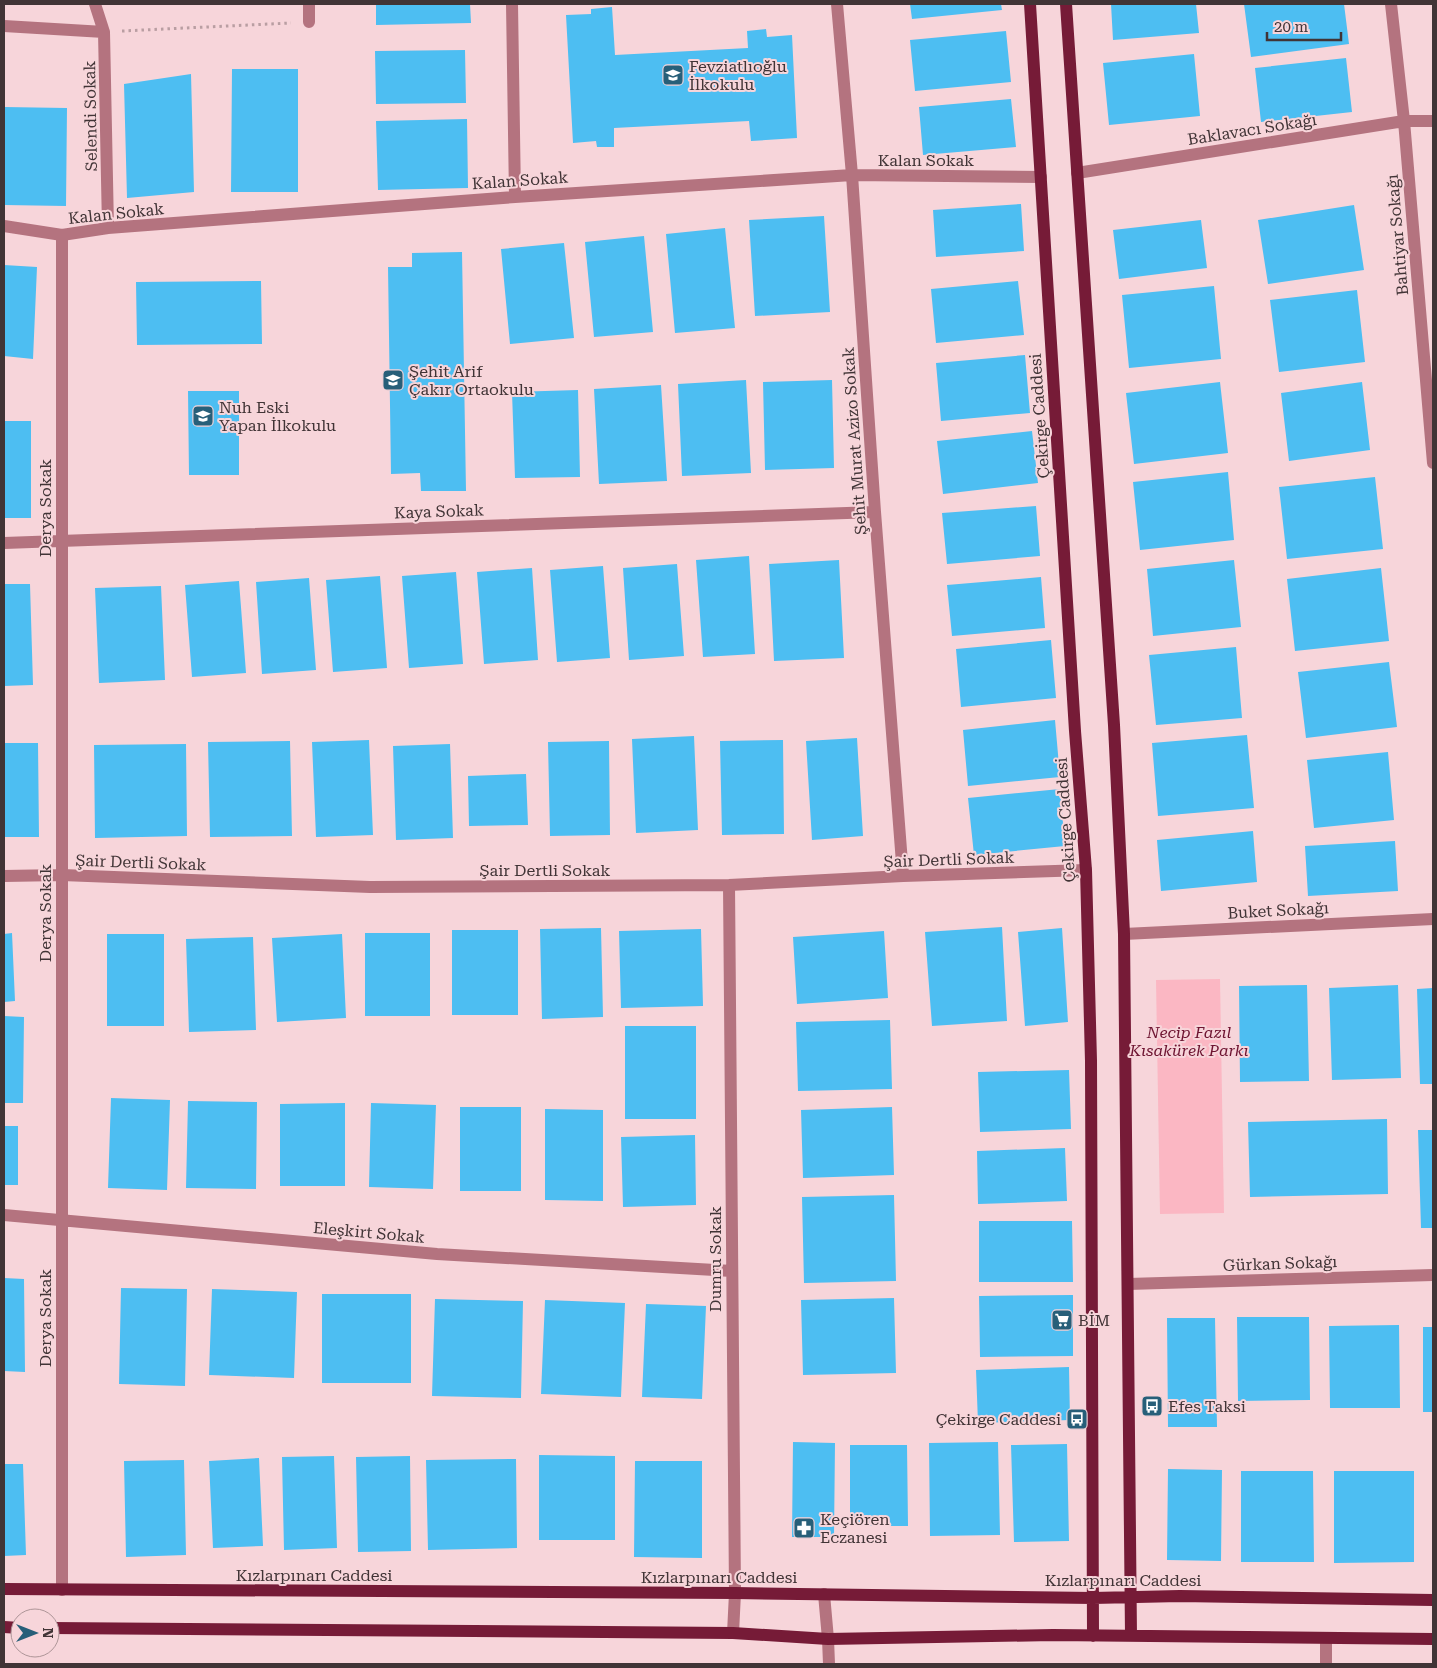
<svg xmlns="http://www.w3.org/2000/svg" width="1437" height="1668" font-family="'Roboto Serif',serif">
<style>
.green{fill:#fbb7c3}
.building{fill:#4dbef2}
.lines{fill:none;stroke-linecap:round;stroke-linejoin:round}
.path{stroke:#b99ea2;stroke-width:3;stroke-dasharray:2.5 4;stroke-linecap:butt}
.minor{stroke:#b4737f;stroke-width:12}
.major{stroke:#761b37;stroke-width:12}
.labels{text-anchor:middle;stroke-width:4;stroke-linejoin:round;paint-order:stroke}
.poi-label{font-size:16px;fill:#413436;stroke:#f7d5da;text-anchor:start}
.street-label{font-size:16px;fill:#413436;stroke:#f7d5da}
.park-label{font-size:16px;font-style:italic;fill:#6e1431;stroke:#f7d5da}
</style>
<rect width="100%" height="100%" fill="#f7d5da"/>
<!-- green -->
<path class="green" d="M 1220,979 L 1224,1213 L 1160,1214 L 1156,980 Z"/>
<!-- building -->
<path class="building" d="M 376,4 L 470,4 L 471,23 L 376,25 Z
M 910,4 L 1001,4 L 1002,10 L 912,19 Z
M 1111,4 L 1196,4 L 1199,33 L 1113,40 Z
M 1244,4 L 1344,4 L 1349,44 L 1251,57 Z
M 612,7 L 615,55 L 748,48 L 747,31 L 766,29 L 767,37 L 792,35 L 797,138 L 751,141 L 749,121 L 614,128 L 614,147 L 597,147 L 596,141 L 573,143 L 566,15 L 591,14 L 591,9 Z
M 1006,31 L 1011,82 L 915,91 L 910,40 Z
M 465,50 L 466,103 L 376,104 L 375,51 Z
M 1194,54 L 1200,116 L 1109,125 L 1103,63 Z
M 1346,58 L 1352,112 L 1261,122 L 1255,68 Z
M 232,69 L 298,69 L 298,192 L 231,192 Z
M 191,74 L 194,192 L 127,198 L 124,84 Z
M 1011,99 L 1016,147 L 923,155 L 919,107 Z
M 4,107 L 67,108 L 66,206 L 4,205 Z
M 467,119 L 468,188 L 378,190 L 376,121 Z
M 1021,204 L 1024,251 L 936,257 L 933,210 Z
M 1354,205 L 1364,270 L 1268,284 L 1258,220 Z
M 824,216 L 830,312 L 755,316 L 749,220 Z
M 1201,220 L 1207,268 L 1119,279 L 1113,230 Z
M 725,228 L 735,328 L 675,333 L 666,234 Z
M 644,236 L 653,332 L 594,337 L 585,242 Z
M 564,243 L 574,338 L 510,344 L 501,249 Z
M 462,252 L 466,491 L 421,491 L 420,473 L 391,474 L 388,267 L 412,267 L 412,253 Z
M 4,265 L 37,267 L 33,359 L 4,356 Z
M 261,281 L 262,344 L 137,345 L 136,282 Z
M 1018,281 L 1024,335 L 936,343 L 931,289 Z
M 1214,286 L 1221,359 L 1129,368 L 1122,295 Z
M 1357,290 L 1365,362 L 1279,372 L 1270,300 Z
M 1025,355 L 1030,413 L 941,421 L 936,363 Z
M 746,380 L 751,473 L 682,476 L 678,384 Z
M 832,380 L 834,468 L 765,470 L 763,382 Z
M 1220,382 L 1228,453 L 1134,464 L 1126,393 Z
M 1362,382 L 1370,450 L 1289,461 L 1281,393 Z
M 661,385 L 667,481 L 599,484 L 594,389 Z
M 578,390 L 580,477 L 515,478 L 512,392 Z
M 188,391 L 239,391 L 239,475 L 189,475 Z
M 4,421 L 31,421 L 31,518 L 4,518 Z
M 1032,431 L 1038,483 L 943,494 L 937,441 Z
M 1228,472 L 1234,540 L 1140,550 L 1133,482 Z
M 1375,477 L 1383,549 L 1287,559 L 1279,487 Z
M 1036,506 L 1040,556 L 947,564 L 942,513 Z
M 749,556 L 755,654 L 703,657 L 696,560 Z
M 839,560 L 844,658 L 774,661 L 769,564 Z
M 1234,560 L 1241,627 L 1153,636 L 1147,569 Z
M 677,564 L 684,656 L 629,660 L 623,568 Z
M 603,566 L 610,658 L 557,662 L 550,570 Z
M 532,568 L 538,660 L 484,664 L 477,572 Z
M 1381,568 L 1389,641 L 1295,651 L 1287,579 Z
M 456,572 L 463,664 L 409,668 L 402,576 Z
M 380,576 L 387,668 L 333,672 L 326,580 Z
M 1041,577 L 1045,628 L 952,636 L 947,585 Z
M 309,578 L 316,670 L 262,674 L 256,582 Z
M 239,581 L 246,673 L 192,677 L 185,585 Z
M 4,584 L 30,584 L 33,685 L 4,686 Z
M 161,586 L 165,680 L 99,683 L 95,588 Z
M 1051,640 L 1056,698 L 961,707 L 956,649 Z
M 1236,647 L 1242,718 L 1156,725 L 1149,655 Z
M 1389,662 L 1397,727 L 1306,738 L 1298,672 Z
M 1055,720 L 1060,777 L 968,786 L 963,730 Z
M 1247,735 L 1254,808 L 1158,816 L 1152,743 Z
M 694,736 L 698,830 L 636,833 L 632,739 Z
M 857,738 L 863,836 L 812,840 L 806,741 Z
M 369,740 L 373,835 L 316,837 L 312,742 Z
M 783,740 L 784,834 L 722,835 L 720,741 Z
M 290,741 L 292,836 L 210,837 L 208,742 Z
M 609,741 L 610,835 L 550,836 L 548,742 Z
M 4,743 L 38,743 L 39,837 L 4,837 Z
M 186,744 L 187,836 L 95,838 L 94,745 Z
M 450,744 L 453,838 L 396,840 L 393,746 Z
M 1388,752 L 1394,820 L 1314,828 L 1307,760 Z
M 526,774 L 528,825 L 469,826 L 468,776 Z
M 1060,789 L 1065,846 L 974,855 L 968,798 Z
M 1253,831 L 1257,882 L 1161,891 L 1157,840 Z
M 1395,841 L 1398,891 L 1308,896 L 1305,846 Z
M 1002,927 L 1007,1021 L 932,1026 L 925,932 Z
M 601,928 L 603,1017 L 542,1019 L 540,929 Z
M 1062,928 L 1068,1022 L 1025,1026 L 1018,932 Z
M 701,929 L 703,1006 L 621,1008 L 619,931 Z
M 452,930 L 518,930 L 518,1015 L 452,1015 Z
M 884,931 L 888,998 L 797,1004 L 793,937 Z
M 12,933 L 15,1001 L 4,1002 L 4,934 Z
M 365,933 L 430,933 L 430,1016 L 365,1016 Z
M 107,934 L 164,934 L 164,1026 L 107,1026 Z
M 342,934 L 346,1018 L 277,1022 L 272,938 Z
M 253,937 L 256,1030 L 189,1032 L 186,939 Z
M 1307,985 L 1309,1081 L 1240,1082 L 1239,986 Z
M 1398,985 L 1401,1078 L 1332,1080 L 1329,988 Z
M 1433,988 L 1433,1084 L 1420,1084 L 1417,989 Z
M 4,1016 L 24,1017 L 23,1103 L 4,1103 Z
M 890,1020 L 892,1089 L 798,1091 L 796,1022 Z
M 625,1026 L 696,1026 L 696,1119 L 625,1119 Z
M 1069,1070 L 1071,1129 L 980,1132 L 978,1072 Z
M 111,1098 L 170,1100 L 167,1190 L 108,1188 Z
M 188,1101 L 257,1102 L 256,1189 L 186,1188 Z
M 345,1103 L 345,1186 L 280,1186 L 280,1104 Z
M 371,1103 L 436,1105 L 433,1189 L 369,1187 Z
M 460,1107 L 521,1107 L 521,1191 L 460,1191 Z
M 892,1107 L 894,1175 L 803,1178 L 801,1110 Z
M 545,1109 L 603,1110 L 603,1201 L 545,1200 Z
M 1387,1119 L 1388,1194 L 1250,1197 L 1248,1122 Z
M 4,1126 L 18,1126 L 18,1185 L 4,1185 Z
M 1418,1130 L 1433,1130 L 1433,1228 L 1421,1228 Z
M 695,1135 L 696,1205 L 623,1207 L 621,1137 Z
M 1065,1148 L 1067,1201 L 978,1204 L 977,1151 Z
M 894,1195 L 896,1281 L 804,1283 L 802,1197 Z
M 979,1221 L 1072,1221 L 1073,1282 L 979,1282 Z
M 4,1278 L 24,1279 L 25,1372 L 4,1371 Z
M 121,1288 L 187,1289 L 185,1386 L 119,1384 Z
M 212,1289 L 297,1292 L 294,1378 L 209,1375 Z
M 322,1294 L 411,1294 L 411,1383 L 322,1383 Z
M 1073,1295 L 1073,1356 L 980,1357 L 979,1296 Z
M 894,1298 L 896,1373 L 803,1375 L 801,1300 Z
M 435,1299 L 523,1301 L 521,1398 L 432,1396 Z
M 545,1300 L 625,1303 L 621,1397 L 541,1394 Z
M 646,1304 L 706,1306 L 702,1399 L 642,1397 Z
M 1237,1317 L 1309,1317 L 1310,1400 L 1238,1401 Z
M 1167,1318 L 1215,1318 L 1217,1427 L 1168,1427 Z
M 1399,1325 L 1400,1408 L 1330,1408 L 1329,1326 Z
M 1423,1327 L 1433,1327 L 1433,1412 L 1423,1412 Z
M 1069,1367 L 1070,1420 L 978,1423 L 976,1370 Z
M 793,1442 L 835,1443 L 834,1537 L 792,1537 Z
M 998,1442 L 1000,1535 L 930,1536 L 929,1443 Z
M 1067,1444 L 1069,1541 L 1014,1542 L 1011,1445 Z
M 850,1445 L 907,1445 L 908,1526 L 850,1526 Z
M 539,1455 L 615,1456 L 615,1540 L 539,1540 Z
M 334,1456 L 337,1548 L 284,1550 L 282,1457 Z
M 410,1456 L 411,1551 L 358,1552 L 356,1457 Z
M 259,1458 L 263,1546 L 213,1548 L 209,1461 Z
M 516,1459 L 517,1548 L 428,1550 L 426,1460 Z
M 184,1460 L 186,1555 L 126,1557 L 124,1461 Z
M 635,1461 L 702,1461 L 702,1558 L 634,1557 Z
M 4,1464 L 23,1464 L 26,1555 L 4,1556 Z
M 1168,1469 L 1222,1470 L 1221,1561 L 1167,1560 Z
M 1241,1471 L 1313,1471 L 1314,1562 L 1241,1562 Z
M 1334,1471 L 1414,1471 L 1414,1562 L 1334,1563 Z"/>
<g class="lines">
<!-- path -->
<path class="path" d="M 122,31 L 291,23"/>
<!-- minor -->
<path class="minor" d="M 95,4 L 104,32 L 108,228
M 309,4 L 309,22
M 512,4 L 515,197
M 837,4 L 852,175 L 875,512 L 903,876
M 1391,4 L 1404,121 L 1433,463
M 4,26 L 104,32
M 1077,173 L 1404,121 L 1433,121
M 4,226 L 62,235 L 108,228 L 515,197 L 852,175 L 1041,177
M 62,235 L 62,1590
M 4,543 L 875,512
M 4,876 L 62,875 L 370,887 L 729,885 L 903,876 L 1086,870
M 729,885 L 735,1593 L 733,1633
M 1124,934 L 1433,919
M 4,1215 L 437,1254 L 732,1271
M 1128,1284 L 1433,1275
M 824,1594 L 828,1639 L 829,1664
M 1326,1639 L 1326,1664"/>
<!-- major -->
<path class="major" d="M 1030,4 L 1075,731 L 1086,870 L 1091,1061 L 1093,1636
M 1066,4 L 1114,725 L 1124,934 L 1131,1635
M 4,1589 L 735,1593 L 1093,1598 L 1180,1596 L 1433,1600
M 4,1627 L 20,1628
M 50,1628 L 733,1633 L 828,1639 L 1053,1635 L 1433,1639"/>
</g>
<!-- icons -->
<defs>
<g id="school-square" transform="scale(1.125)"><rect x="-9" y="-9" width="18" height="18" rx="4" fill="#275f79" stroke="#f7d5da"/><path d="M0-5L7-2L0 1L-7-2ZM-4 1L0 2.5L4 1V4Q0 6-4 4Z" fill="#fff"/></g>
<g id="supermarket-square" transform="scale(1.125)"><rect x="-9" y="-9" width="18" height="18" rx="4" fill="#275f79" stroke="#f7d5da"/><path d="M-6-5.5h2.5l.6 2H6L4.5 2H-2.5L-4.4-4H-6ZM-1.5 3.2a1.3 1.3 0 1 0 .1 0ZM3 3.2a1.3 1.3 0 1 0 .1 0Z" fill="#fff"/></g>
<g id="bus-square" transform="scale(1.125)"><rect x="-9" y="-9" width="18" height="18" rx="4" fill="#275f79" stroke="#f7d5da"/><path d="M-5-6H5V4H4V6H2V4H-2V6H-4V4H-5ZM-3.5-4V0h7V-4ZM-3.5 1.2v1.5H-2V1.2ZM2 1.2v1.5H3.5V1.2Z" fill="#fff"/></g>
<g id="pharmacy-square" transform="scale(1.125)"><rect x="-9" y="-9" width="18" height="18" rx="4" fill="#275f79" stroke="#f7d5da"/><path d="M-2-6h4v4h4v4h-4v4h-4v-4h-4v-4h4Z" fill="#fff"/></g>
</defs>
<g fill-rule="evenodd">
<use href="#school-square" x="673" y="75"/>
<use href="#school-square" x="393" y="380"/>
<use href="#school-square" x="203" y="416"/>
<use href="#supermarket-square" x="1062" y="1320"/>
<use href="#bus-square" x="1152" y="1406"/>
<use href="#bus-square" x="1077" y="1419"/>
<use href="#pharmacy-square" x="804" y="1528"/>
</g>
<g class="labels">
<!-- poi labels -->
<g class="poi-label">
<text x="689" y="72">Fevziatlıoğlu<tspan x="689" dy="18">İlkokulu</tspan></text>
<text x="409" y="377">Şehit Arif<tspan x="409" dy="18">Çakır Ortaokulu</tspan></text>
<text x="219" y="413">Nuh Eski<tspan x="219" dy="18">Yapan İlkokulu</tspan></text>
<text x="1078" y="1326">BİM</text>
<text x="1168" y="1412">Efes Taksi</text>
<text x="1061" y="1425" text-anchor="end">Çekirge Caddesi</text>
<text x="820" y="1525">Keçiören<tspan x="820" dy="18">Eczanesi</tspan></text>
</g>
<!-- street labels -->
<g class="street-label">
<text transform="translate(90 116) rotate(-91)" y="6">Selendi Sokak</text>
<text transform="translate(1252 129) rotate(-9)" y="6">Baklavacı Sokağı</text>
<text x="926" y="166">Kalan Sokak</text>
<text transform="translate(520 180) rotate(-4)" y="6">Kalan Sokak</text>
<text transform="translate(116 213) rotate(-6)" y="6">Kalan Sokak</text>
<text transform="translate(1397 235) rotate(-95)" y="6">Bahtiyar Sokağı</text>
<text transform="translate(1039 416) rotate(-94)" y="6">Çekirge Caddesi</text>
<text transform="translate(854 441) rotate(-94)" y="6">Şehit Murat Azizo Sokak</text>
<text transform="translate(45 508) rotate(-90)" y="6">Derya Sokak</text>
<text transform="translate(439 511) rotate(-2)" y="6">Kaya Sokak</text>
<text transform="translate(1065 820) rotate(-94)" y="6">Çekirge Caddesi</text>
<text transform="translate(949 859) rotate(-2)" y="6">Şair Dertli Sokak</text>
<text transform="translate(141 862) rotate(2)" y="6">Şair Dertli Sokak</text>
<text x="545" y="876">Şair Dertli Sokak</text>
<text transform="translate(1278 910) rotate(-3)" y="6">Buket Sokağı</text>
<text transform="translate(45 913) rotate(-90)" y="6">Derya Sokak</text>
<text transform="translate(369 1232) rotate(5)" y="6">Eleşkirt Sokak</text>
<text transform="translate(715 1259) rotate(-90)" y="6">Dumru Sokak</text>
<text transform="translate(1280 1263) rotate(-2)" y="6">Gürkan Sokağı</text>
<text transform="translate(45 1318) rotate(-90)" y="6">Derya Sokak</text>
<text x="314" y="1581">Kızlarpınarı Caddesi</text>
<text x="719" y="1583">Kızlarpınarı Caddesi</text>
<text x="1123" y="1586">Kızlarpınarı Caddesi</text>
</g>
<!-- park labels -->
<g class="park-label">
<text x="1189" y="1038">Necip Fazıl<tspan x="1189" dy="18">Kısakürek Parkı</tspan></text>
</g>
</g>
<!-- border -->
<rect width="1437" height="1668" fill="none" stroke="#413436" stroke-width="10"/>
<!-- north arrow -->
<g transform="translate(35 1633) rotate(90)"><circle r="24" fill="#f7d5da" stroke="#ae9598"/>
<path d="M0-4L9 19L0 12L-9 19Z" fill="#275f79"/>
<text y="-8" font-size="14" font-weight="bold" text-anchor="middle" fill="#413436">N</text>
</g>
<!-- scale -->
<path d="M1267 32v8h74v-8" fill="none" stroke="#413436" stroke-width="2.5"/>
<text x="1274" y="32" font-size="15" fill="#413436" stroke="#f7d5da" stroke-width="4" paint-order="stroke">20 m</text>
</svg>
